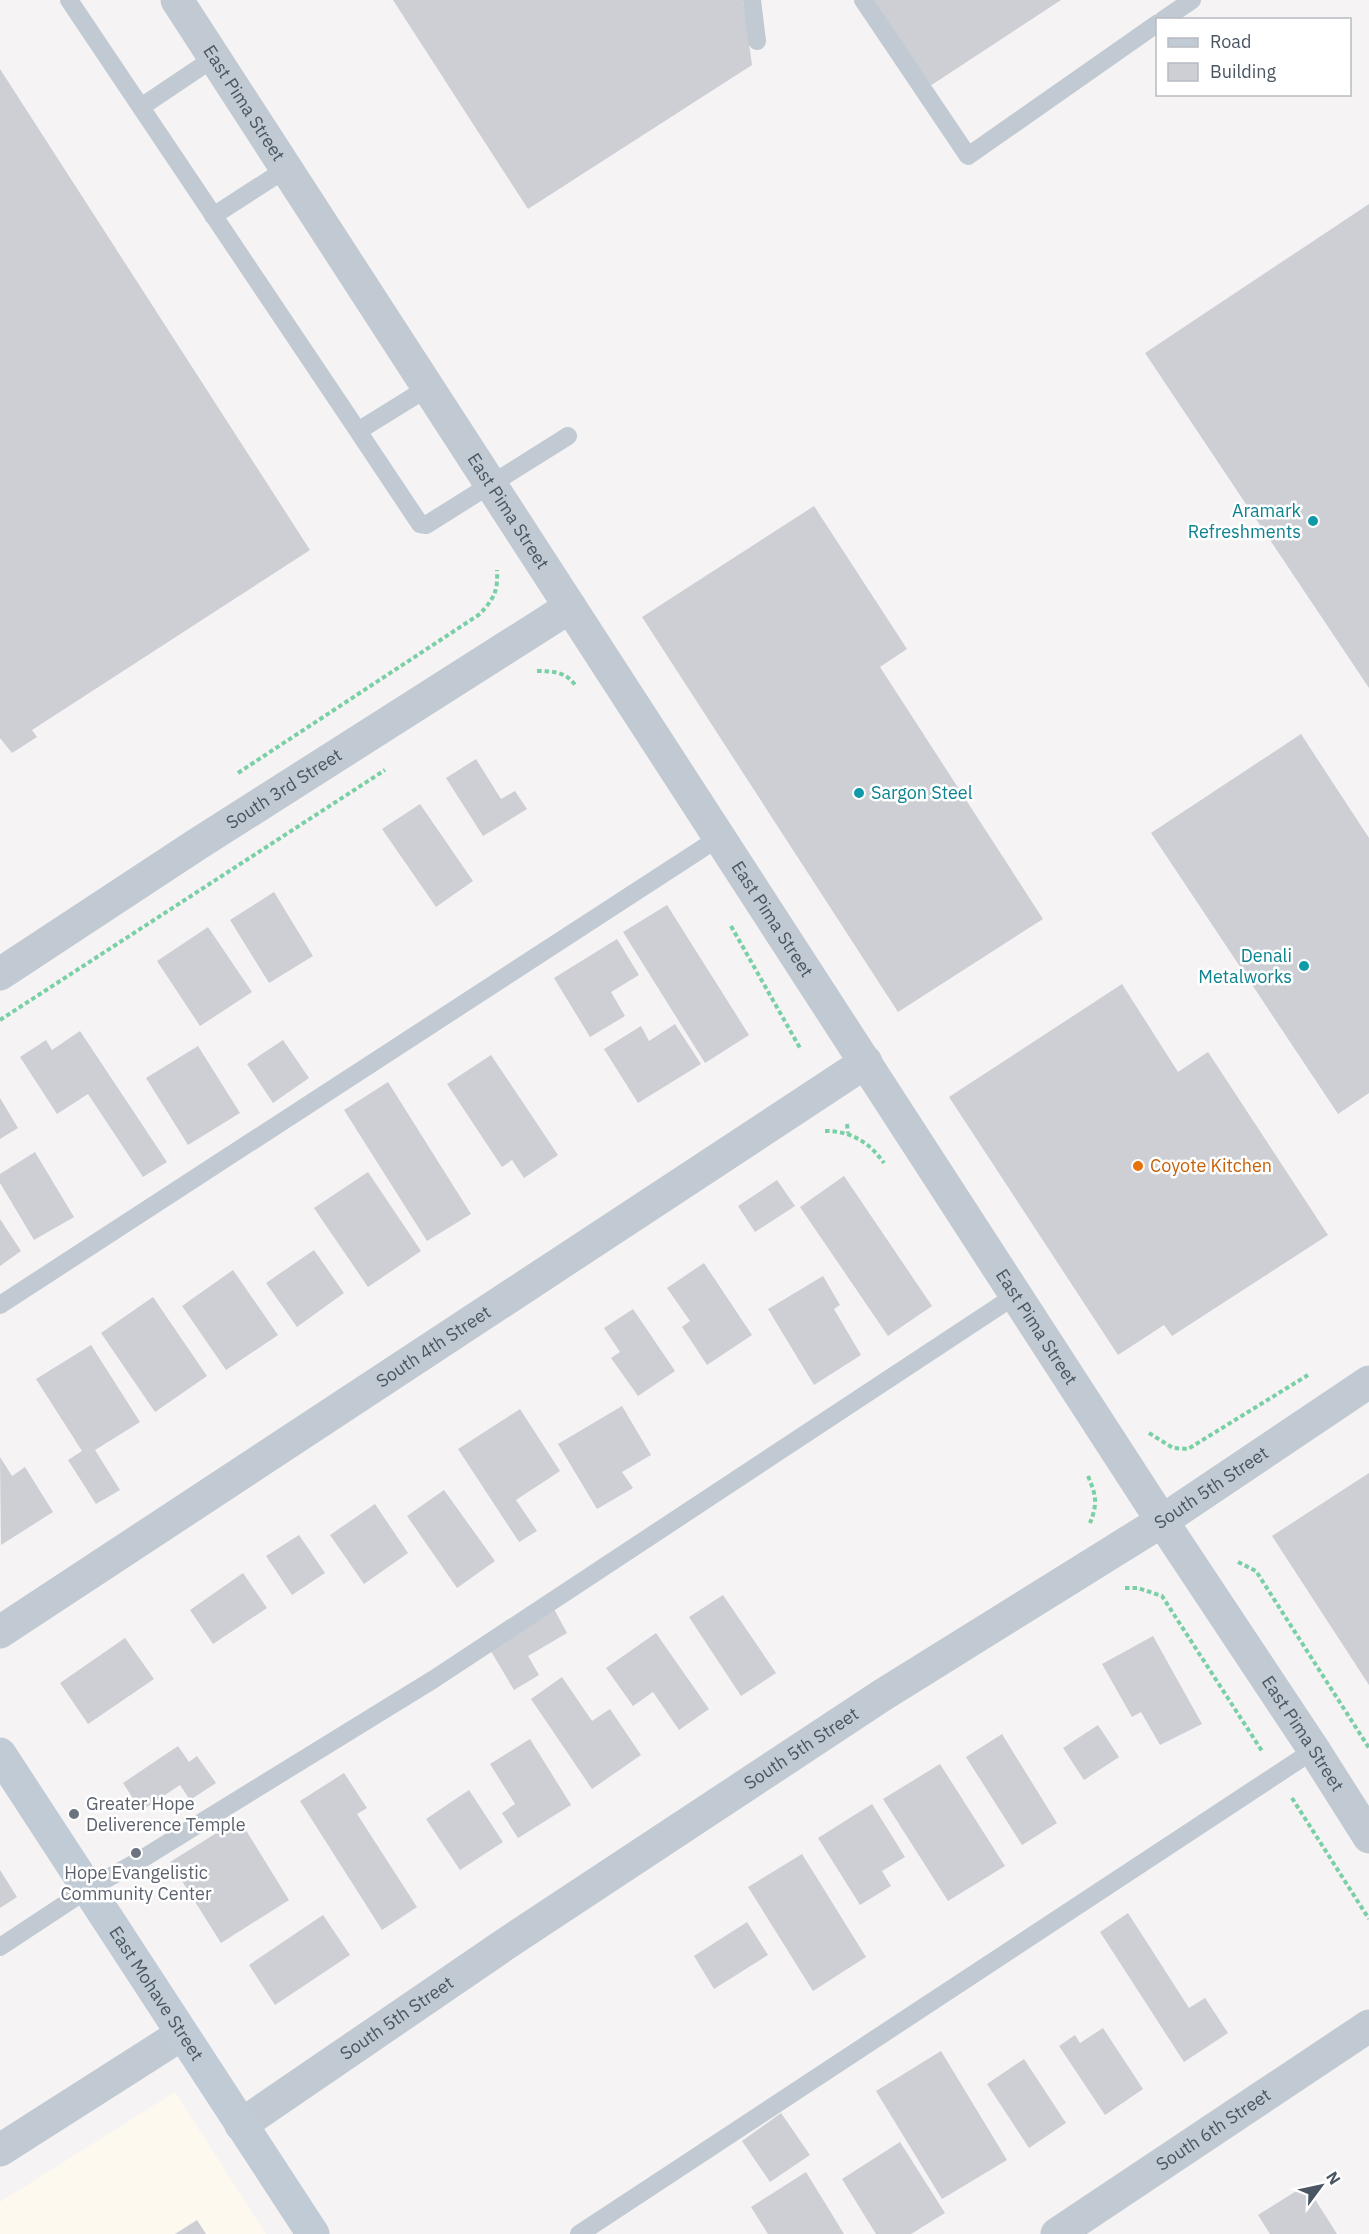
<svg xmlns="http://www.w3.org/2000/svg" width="1369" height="2234" font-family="'IBM Plex Sans',sans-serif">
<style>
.commercial{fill:#fdf9ef}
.building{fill:#cdcfd5}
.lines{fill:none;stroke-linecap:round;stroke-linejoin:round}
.path{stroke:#7ad0a6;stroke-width:4;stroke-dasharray:4.5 3;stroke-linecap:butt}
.lane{stroke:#c1cad2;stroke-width:18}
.street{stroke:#c1cad2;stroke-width:33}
.secondary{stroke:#c1cbd6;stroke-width:33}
.culture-dot{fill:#0f9aa8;stroke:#fff;stroke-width:2}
.food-dot{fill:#e8710a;stroke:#fff;stroke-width:2}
.worship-dot{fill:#6b7280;stroke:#fff;stroke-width:2}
.labels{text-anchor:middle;stroke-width:5;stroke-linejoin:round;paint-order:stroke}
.street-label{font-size:18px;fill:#4a5661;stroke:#fff}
.culture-label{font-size:18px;fill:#0d838f;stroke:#fff;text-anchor:end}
.food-label{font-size:18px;fill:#c56008;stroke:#fff;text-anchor:start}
.worship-label{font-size:18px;fill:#5b616d;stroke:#fff;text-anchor:start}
</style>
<rect width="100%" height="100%" fill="#f5f3f3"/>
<!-- commercial -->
<path class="commercial" d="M 175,2092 L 266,2234 L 0,2234 L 0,2202 Z"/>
<!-- building -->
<path class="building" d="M 393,0 L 743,0 L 752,65 L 528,209 Z
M 873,0 L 1061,0 L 930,86 Z
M 0,69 L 310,550 L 32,730 L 37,737 L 12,753 L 0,738 Z
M 1369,204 L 1369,688 L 1145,353 Z
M 814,506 L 907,649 L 880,667 L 1043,919 L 898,1012 L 642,617 Z
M 1301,734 L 1369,838 L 1369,1093 L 1338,1114 L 1151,833 Z
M 476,759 L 501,799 L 515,791 L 527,809 L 483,836 L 446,778 Z
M 420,804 L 473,881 L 436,907 L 382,829 Z
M 274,892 L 313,956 L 269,983 L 230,920 Z
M 667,905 L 749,1035 L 705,1063 L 623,932 Z
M 208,927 L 252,992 L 200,1026 L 157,961 Z
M 617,939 L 639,975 L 611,992 L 625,1016 L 590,1037 L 554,978 Z
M 1122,984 L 1178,1072 L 1208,1052 L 1328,1235 L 1172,1336 L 1164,1325 L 1118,1355 L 949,1097 Z
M 675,1024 L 701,1064 L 638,1103 L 604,1049 L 641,1026 L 649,1041 Z
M 80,1031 L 167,1162 L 143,1177 L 88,1094 L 57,1114 L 20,1057 L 46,1040 L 52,1050 Z
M 283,1040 L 309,1078 L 273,1103 L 247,1064 Z
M 198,1046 L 240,1113 L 188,1145 L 146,1078 Z
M 491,1055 L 558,1155 L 524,1178 L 512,1160 L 502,1167 L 447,1084 Z
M 388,1082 L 471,1214 L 427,1241 L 344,1110 Z
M 0,1098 L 18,1128 L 0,1139 Z
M 35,1152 L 74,1217 L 34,1240 L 0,1183 L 0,1174 Z
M 368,1172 L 421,1251 L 368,1287 L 314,1208 Z
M 844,1176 L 932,1306 L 888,1336 L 800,1207 Z
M 777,1180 L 795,1206 L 755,1232 L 738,1206 Z
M 0,1219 L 21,1251 L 0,1266 Z
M 314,1250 L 344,1293 L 297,1327 L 266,1283 Z
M 704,1263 L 752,1335 L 707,1365 L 682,1327 L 690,1321 L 667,1288 Z
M 233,1270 L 278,1335 L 226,1370 L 182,1306 Z
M 823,1276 L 840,1305 L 834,1309 L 861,1355 L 814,1385 L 768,1309 Z
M 153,1297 L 207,1376 L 155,1412 L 101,1333 Z
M 633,1309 L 675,1371 L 638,1396 L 611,1358 L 620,1352 L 604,1328 Z
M 91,1345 L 140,1422 L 95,1450 L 120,1490 L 96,1504 L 68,1460 L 82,1451 L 36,1379 Z
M 622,1406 L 651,1455 L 622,1472 L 633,1488 L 597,1509 L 558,1444 Z
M 520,1409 L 560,1471 L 516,1500 L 537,1531 L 519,1542 L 458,1449 Z
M 0,1457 L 12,1476 L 25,1467 L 53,1512 L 1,1545 Z
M 1369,1473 L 1369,1685 L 1272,1536 Z
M 444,1490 L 495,1561 L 457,1588 L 407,1516 Z
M 375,1504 L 408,1553 L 364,1584 L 330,1535 Z
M 299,1535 L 325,1573 L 292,1595 L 266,1556 Z
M 243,1573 L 267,1608 L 213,1644 L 190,1610 Z
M 723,1595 L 776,1673 L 741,1696 L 689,1617 Z
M 554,1609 L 567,1633 L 528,1656 L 539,1675 L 514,1690 L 489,1648 Z
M 656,1633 L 709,1709 L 679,1730 L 653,1692 L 633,1706 L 606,1668 Z
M 1153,1636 L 1202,1724 L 1160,1745 L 1141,1712 L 1132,1717 L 1102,1664 Z
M 125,1638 L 154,1679 L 88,1724 L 60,1683 Z
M 562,1677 L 592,1721 L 610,1709 L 641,1755 L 592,1789 L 531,1699 Z
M 1098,1725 L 1119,1757 L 1084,1780 L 1063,1748 Z
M 1002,1734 L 1057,1823 L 1022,1845 L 966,1757 Z
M 530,1739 L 571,1805 L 518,1838 L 502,1813 L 515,1804 L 490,1764 Z
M 178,1746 L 189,1762 L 197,1756 L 216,1783 L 190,1800 L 180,1785 L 141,1811 L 123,1783 Z
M 940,1764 L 1005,1866 L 948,1901 L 883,1799 Z
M 344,1773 L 367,1808 L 357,1814 L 417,1907 L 382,1930 L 300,1801 Z
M 469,1790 L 503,1842 L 460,1870 L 426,1819 Z
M 872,1804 L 905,1857 L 882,1871 L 891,1886 L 860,1905 L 818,1838 Z
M 239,1819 L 289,1900 L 221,1943 L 170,1862 Z
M 802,1854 L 866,1957 L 813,1991 L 748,1887 Z
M 0,1870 L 17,1897 L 0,1908 Z
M 1128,1913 L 1189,2008 L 1205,1998 L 1228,2033 L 1184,2062 L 1100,1932 Z
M 323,1915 L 350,1955 L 275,2005 L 249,1965 Z
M 747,1922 L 768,1955 L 714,1989 L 694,1956 Z
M 1103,2028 L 1143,2089 L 1105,2115 L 1059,2046 L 1075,2035 L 1080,2043 Z
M 941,2051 L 1007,2160 L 942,2199 L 876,2091 Z
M 1024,2059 L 1066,2123 L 1029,2148 L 987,2084 Z
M 781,2113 L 810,2155 L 770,2182 L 742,2141 Z
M 900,2142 L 945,2213 L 911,2234 L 876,2234 L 842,2179 Z
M 806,2172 L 844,2234 L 768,2234 L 751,2207 Z
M 1306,2185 L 1337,2234 L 1270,2234 L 1258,2215 Z
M 197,2220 L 206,2234 L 175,2234 Z"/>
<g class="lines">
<!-- path -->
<path class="path" d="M 537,671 C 553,671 566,672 575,685
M 238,773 L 480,614 C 494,598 498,592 497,570
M 731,926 L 800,1048
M 0,1020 L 385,770
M 847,1124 L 848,1133
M 825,1131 C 851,1131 869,1142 884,1163
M 1149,1433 L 1173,1448 L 1188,1449 L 1308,1375
M 1088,1476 C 1096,1495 1098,1503 1090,1523
M 1238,1562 L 1256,1571 L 1369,1748
M 1125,1588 L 1138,1588 L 1162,1596 L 1262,1751
M 1292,1798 L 1369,1919"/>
<!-- lane -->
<path class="lane" d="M 69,0 L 358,431 L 429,387
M 752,0 L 757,41
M 863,0 L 968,156 L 1158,23
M 1163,20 L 1192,0
M 141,107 L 214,58
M 213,216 L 286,169
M 358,431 L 420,524 L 426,525 L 568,436
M 0,1305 L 720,837
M 0,1947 L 88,1889 L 137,1862 L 434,1679 L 1016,1295
M 579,2234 L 1314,1750"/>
<!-- street -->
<g class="street">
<path id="s1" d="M 177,0 L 1162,1521 L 1314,1750 L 1369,1837"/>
<path id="s2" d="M 0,974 L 196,845 L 570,607"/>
<path id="s3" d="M 0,1632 L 866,1062"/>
<path id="s4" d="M 241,2125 L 504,1945 L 881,1696 L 1162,1521 L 1369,1382"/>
<path d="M 0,2150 L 182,2034"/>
<path id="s5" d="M 1057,2234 L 1369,2026"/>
</g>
<!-- secondary -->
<path class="secondary" id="s6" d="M 0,1754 L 313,2234"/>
</g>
<!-- markers -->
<g class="culture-dot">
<circle cx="1313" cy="521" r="6"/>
<circle cx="859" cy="793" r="6"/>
<circle cx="1304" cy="966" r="6"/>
</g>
<circle class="food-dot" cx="1138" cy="1166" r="6"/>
<g class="worship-dot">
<circle cx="74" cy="1814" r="6"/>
<circle cx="136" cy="1853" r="6"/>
</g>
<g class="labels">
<!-- street labels -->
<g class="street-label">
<text dy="6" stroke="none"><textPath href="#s1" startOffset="123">East Pima Street</textPath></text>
<text dy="6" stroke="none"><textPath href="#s1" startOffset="609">East Pima Street</textPath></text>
<text dy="6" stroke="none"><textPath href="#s2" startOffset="339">South 3rd Street</textPath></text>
<text dy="6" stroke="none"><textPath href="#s1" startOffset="1095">East Pima Street</textPath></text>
<text dy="6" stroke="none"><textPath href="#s1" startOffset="1581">East Pima Street</textPath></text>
<text dy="6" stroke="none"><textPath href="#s3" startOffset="519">South 4th Street</textPath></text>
<text dy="6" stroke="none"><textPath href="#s4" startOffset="1161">South 5th Street</textPath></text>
<text dy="6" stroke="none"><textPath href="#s1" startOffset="2067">East Pima Street</textPath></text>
<text dy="6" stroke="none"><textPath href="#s4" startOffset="675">South 5th Street</textPath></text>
<text dy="6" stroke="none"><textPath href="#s6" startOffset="286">East Mohave Street</textPath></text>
<text dy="6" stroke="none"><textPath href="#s4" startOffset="189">South 5th Street</textPath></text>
<text dy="6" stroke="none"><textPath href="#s5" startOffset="188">South 6th Street</textPath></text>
</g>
<!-- culture labels -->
<g class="culture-label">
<text x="1301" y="517">Aramark<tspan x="1301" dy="21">Refreshments</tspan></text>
<text x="871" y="799" text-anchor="start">Sargon Steel</text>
<text x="1292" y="962">Denali<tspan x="1292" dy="21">Metalworks</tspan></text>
</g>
<!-- food labels -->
<g class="food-label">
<text x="1150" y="1172">Coyote Kitchen</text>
</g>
<!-- worship labels -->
<g class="worship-label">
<text x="86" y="1810">Greater Hope<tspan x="86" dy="21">Deliverence Temple</tspan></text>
<text x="136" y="1879" text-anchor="middle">Hope Evangelistic<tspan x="136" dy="21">Community Center</tspan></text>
</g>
</g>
<!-- legend -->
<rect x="1156" y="18" width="195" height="78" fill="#ffffff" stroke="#b7bbc0" stroke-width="1.5"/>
<rect x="1168" y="38" width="30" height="9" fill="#c1cbd6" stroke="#b7bbc0" stroke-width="1.5"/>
<text x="1210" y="48" font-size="18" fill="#4a5661">Road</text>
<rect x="1168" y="63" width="30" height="18" fill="#cdcfd5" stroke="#b7bbc0" stroke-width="1.5"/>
<text x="1210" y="78" font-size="18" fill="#4a5661">Building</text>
<!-- north arrow -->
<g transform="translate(1321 2186) rotate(57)" stroke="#ffffff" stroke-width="4.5" paint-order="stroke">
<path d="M0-4.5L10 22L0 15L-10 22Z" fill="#4a5661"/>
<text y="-9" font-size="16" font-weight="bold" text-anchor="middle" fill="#4a5661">N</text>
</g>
</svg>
